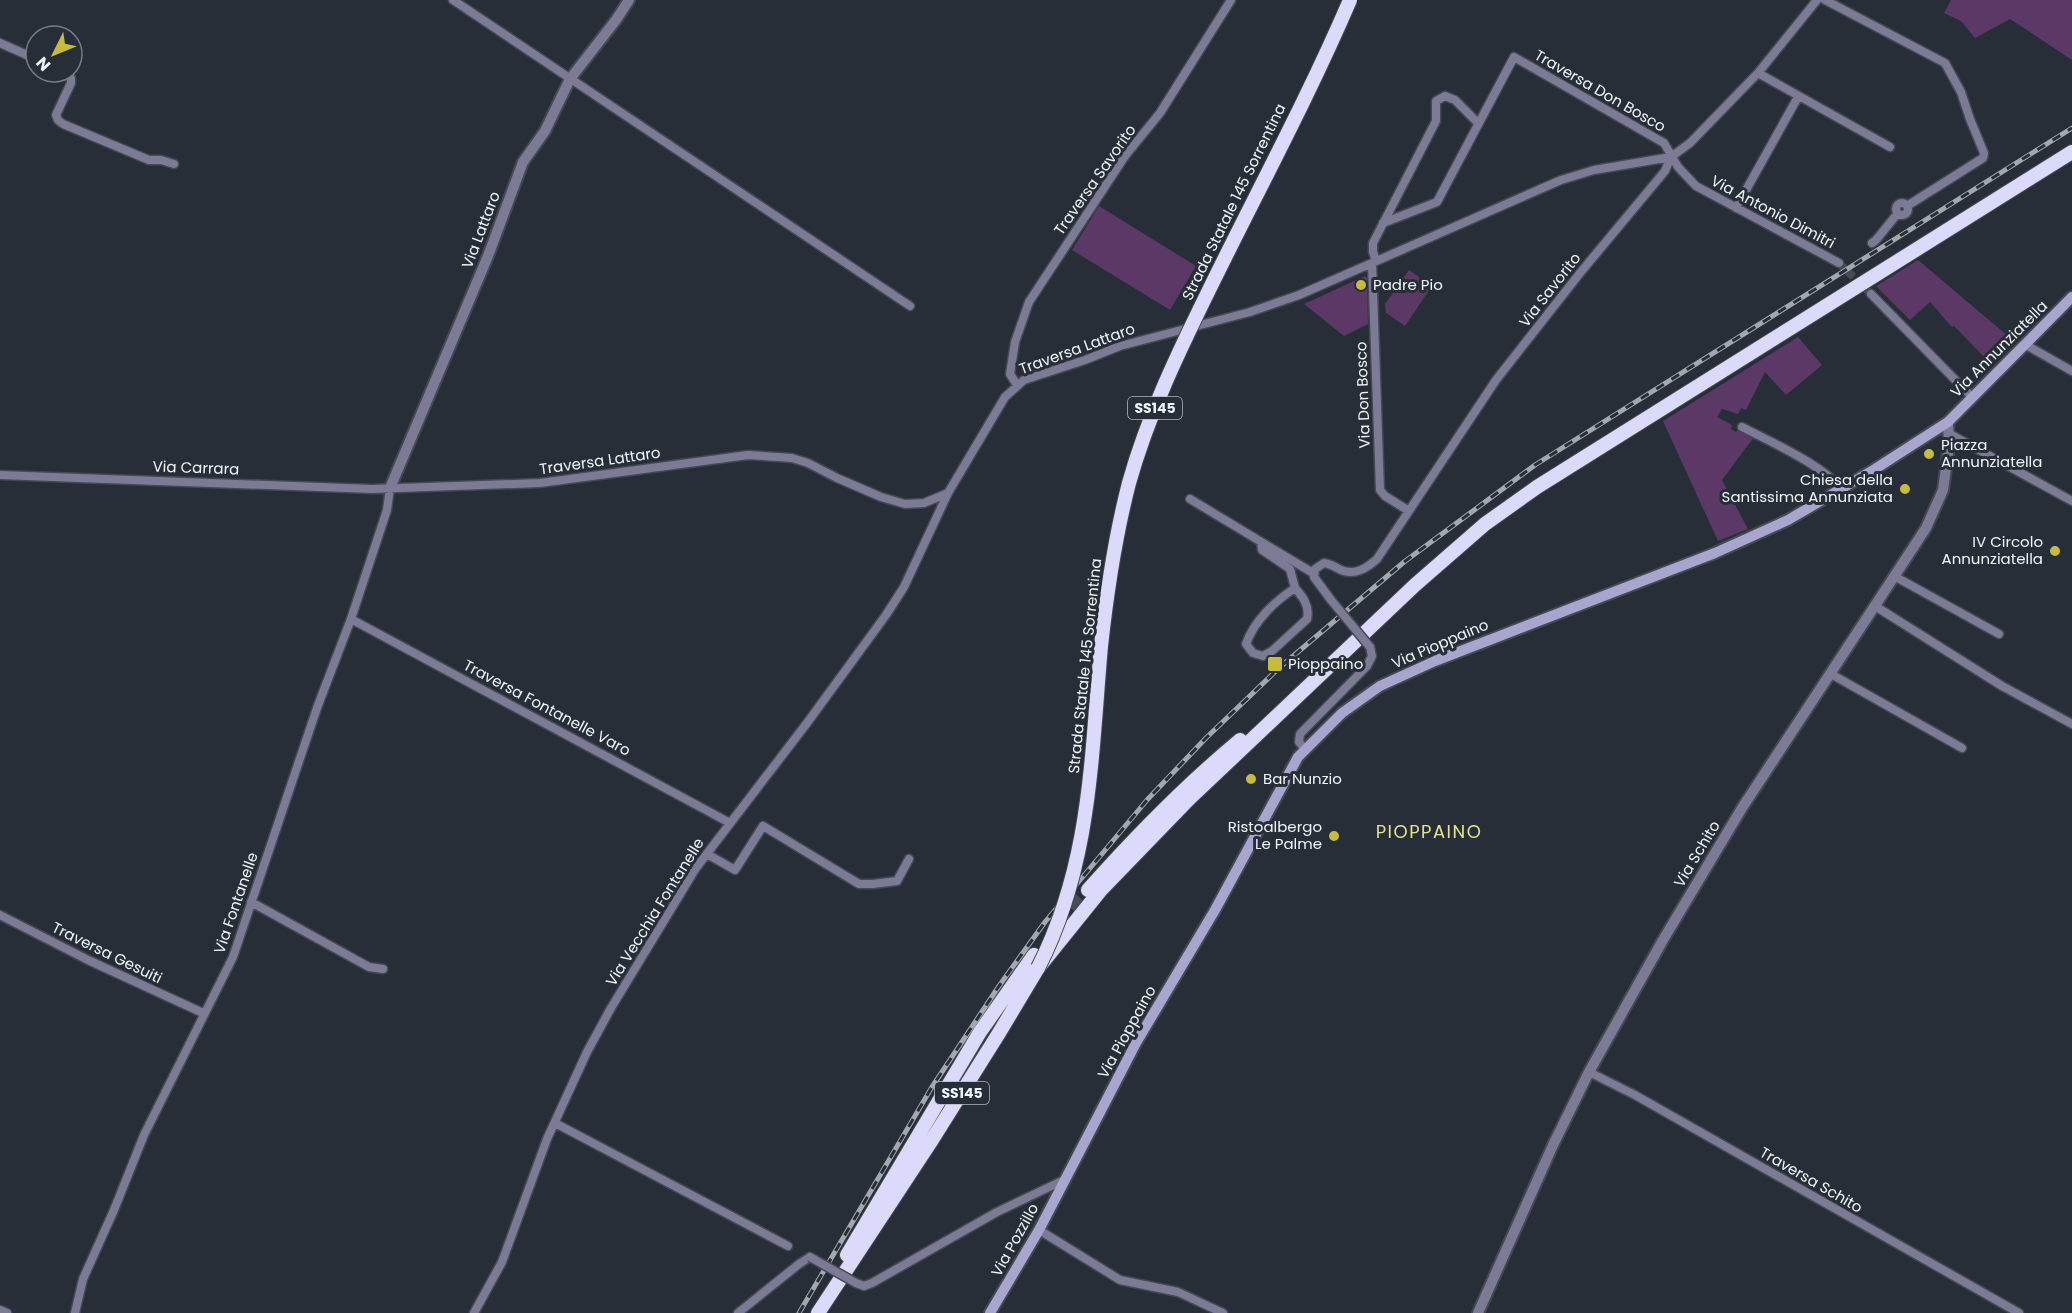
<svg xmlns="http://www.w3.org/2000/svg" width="2072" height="1313" font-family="Poppins,sans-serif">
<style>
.green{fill:#5b3865}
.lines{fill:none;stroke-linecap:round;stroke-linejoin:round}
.minor-tunnel{stroke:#454c55;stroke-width:8;stroke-dasharray:8 4;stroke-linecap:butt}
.trunk-tunnel{stroke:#454c55;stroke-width:14;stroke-dasharray:14 7;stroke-linecap:butt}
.minor-casing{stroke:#434a53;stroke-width:11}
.tertiary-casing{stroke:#434a53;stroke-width:14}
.secondary-casing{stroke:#434a53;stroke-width:14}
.trunk-casing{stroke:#434a53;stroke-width:16}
.minor{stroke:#7c7a94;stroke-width:8}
.tertiary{stroke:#7c7a94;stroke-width:10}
.secondary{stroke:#a8a6ce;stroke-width:10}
.trunk{stroke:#dbdafa;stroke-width:14}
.rail-casing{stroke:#a2a8af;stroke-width:5}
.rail{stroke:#272e38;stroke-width:3;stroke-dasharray:9;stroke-linecap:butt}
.minor-bridge-casing{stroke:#434a53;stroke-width:11;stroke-linecap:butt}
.trunk-bridge-casing{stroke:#434a53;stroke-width:16;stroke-linecap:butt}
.minor-bridge{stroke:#7c7a94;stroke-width:8}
.trunk-bridge{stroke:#dbdafa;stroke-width:14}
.poi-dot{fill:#c8bb3b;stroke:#272e38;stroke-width:2}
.labels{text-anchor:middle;stroke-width:6;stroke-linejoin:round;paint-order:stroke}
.shield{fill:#272e38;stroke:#b4b9c0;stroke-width:1.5}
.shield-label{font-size:14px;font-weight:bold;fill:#f0f5fb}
.street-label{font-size:15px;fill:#f0f5fb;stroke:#272e38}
.poi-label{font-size:15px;fill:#f0f5fb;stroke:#272e38;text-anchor:start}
.quarter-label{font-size:18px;letter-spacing:1.5px;fill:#e7e091;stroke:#272e38}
</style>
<rect width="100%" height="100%" fill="#272e38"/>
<!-- green -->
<path class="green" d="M 1951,0 L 2072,0 L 2072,60 L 2010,19 L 1975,38 L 1961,21 L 1944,13 Z
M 1099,206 L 1196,266 L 1170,310 L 1072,250 Z
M 1918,260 L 2015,342 L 1991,364 L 1954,326 L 1952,327 C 1944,319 1938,310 1930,302 L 1910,320 L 1876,286 Z
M 1409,270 L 1432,286 L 1405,326 L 1386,313 L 1385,304 Z
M 1365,276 L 1367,278 L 1368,324 L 1344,336 L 1304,304 Z
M 1798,337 L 1822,365 L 1786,395 L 1765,372 L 1746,410 L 1741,408 L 1738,414 L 1722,409 L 1717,417 L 1732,425 L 1731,429 L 1736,432 L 1738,429 L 1754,437 L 1722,480 L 1748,529 L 1718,541 L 1663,421 Z"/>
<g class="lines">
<!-- minor-tunnel -->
<path class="minor-tunnel" d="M 1839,263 L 1871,294"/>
<!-- trunk-tunnel -->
<path class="trunk-tunnel" d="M 1058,925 L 1088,890"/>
<!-- minor casing -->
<g class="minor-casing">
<path id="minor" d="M 453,0 L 910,306
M 1825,0 L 1945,63 L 1961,92 L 1970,119 L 1984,153 L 1983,158 L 1907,206
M 0,43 L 36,59
M 64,72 L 71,78 L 71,83 L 56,115 L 58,120 L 63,124 L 149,160 L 161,160 L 174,164
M 1758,73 L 1890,147
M1896 209a6 6 0 1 1 12 0a6 6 0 1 1-12 0Z
M 1736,208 L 1798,97
M 1383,223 L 1437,202 L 1514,57 L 1664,143 L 1678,167 L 1696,186 L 1839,263
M 1872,243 L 1876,240 L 1898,213
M 1376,261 L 1373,252 L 1373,243 L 1436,121 L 1436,101 L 1445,96 L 1455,100 L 1478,123
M 1372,263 L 1380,490 L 1385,496 L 1409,511
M 1871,294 L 1972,397
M 2026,345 L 2072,371
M 1017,385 L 1010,374 L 1015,342 L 1029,302 L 1125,156 L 1160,113 L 1231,0
M 1742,427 C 1769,441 1823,465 1841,489
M 1948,433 L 2072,501
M 0,475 L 372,489 L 540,483 L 748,455 L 792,458 L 808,463 L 837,478 L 881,497 L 905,504 L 924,503 L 948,493 L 1005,397 L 1024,380 L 1085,360 L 1120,346 L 1250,312 L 1299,295 L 1561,180 L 1594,170 L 1671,157
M 1190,499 L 1313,573
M 1261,542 L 1262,550 L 1290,569 L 1295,588 C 1275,601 1254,621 1246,644 L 1253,653 L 1263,656 L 1272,651 L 1307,619 C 1310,606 1303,597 1295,588
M 1894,576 L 1999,634
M 1331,600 L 1314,577 L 1315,569 L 1324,563 C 1331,564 1335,567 1341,570 C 1355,576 1367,568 1377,559 L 1496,380 L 1580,273 L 1665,171 L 1671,157 L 1690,143 L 1758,73 L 1817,0
M 1875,606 L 2002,686 L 2072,724
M 351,619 L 730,823
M 1831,674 L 1962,748
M 1305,749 L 1299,742 L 1300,734 L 1367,666 L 1372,656 L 1370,647
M 707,854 L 735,870 L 763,826 L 859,884 L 873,884 L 897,881 L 909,859
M 251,902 L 369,967 L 383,969
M 0,915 L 88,960 L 203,1013
M 1589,1072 L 1635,1095 L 2019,1313
M 555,1123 L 788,1246
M 1039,1230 L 1120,1280 L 1178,1292 L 1223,1313
M 856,1283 L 864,1286 L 872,1283 L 997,1212 L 1064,1180
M 0,1310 L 7,1313
M 75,1313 L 83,1279 L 114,1210 L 144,1135 L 233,957 L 317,708 L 351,619 L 387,510 L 390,488
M 474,1313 L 502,1262 L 547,1139 L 587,1052 L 611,1008 L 696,868 L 807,723 L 886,615 L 904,587 L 948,493
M 738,1313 L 799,1264 L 810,1257"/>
</g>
<!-- tertiary casing -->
<g class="tertiary-casing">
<path id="tertiary" d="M 390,488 L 488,256 L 523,162 L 545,131 L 570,79 L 616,20 L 629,0
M 1478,1313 L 1553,1145 L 1589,1072 L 1663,940 L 1742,808 L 1926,528 L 1943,490 L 1949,446 L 1948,422"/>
</g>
<!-- secondary casing -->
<g class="secondary-casing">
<path id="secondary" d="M 990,1313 L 1039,1230 L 1136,1043 L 1215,910 L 1298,757 L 1342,713 L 1380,686 L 1435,661 L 1715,553 L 1788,520 L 1875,469 L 1948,422 L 2072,297"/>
</g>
<!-- trunk casing -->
<g class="trunk-casing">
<path id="trunk" d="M 1088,890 C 1135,837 1185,786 1240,740
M 847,1255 L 980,1032 L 1034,955
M 818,1313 L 930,1143 L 999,1033 L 1038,968 L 1100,891 L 1189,799 L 1415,585 L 1485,524 L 1537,487 L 2072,152"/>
</g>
<!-- minor -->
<use href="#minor" class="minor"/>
<!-- tertiary -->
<use href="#tertiary" class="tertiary"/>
<!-- secondary -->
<use href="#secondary" class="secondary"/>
<!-- trunk -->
<use href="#trunk" class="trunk"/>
<!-- rail casing -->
<g class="rail-casing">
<path id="rail" d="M 799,1313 L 932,1087 L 999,986 L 1045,922 L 1147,800 L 1206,738 L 1279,668 L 1404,562 L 1535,465 L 2072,128"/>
</g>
<!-- rail -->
<use href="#rail" class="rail"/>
<!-- minor-bridge casing -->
<g class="minor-bridge-casing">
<path id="minor-bridge" d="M 1331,600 L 1370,647
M 810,1257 L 856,1283"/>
</g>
<!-- trunk-bridge casing -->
<g class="trunk-bridge-casing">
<path id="trunk-bridge" d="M 1038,968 C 1091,864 1091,759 1101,646 C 1107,591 1115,537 1129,483 C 1148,415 1179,351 1210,288 C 1257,192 1308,98 1350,0"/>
</g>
<!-- minor-bridge -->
<use href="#minor-bridge" class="minor-bridge"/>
<!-- trunk-bridge -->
<use href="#trunk-bridge" class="trunk-bridge"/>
</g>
<!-- markers -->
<g class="poi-dot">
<circle cx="1361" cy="285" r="6"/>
<circle cx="1929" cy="454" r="6"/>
<circle cx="1905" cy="489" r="6"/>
<circle cx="2055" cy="551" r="6"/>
<rect x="1267" y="656" width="16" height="16" rx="3"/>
<circle cx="1251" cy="779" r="6"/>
<circle cx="1334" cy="836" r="6"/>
</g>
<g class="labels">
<!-- shield labels -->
<g class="shield">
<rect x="1128" y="397" width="54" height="22" rx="4.5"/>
<rect x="935" y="1082" width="54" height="22" rx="4.5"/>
</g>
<g class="shield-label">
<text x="1155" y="413">SS145</text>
<text x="962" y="1098">SS145</text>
</g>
<!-- street labels -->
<g class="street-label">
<text transform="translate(1600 91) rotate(30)" y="5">Traversa Don Bosco</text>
<text transform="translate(1095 180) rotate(-55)" y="5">Traversa Savorito</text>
<text transform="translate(1234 202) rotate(-64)" y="5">Strada Statale 145 Sorrentina</text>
<text transform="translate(1773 212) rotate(28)" y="5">Via Antonio Dimitri</text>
<text transform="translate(481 230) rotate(-69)" y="5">Via Lattaro</text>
<text transform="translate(1550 290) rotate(-52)" y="5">Via Savorito</text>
<text transform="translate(1077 349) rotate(-20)" y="5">Traversa Lattaro</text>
<text transform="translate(1999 349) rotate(-45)" y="5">Via Annunziatella</text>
<text transform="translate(1363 395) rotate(-92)" y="5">Via Don Bosco</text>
<text transform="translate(600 461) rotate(-8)" y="5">Traversa Lattaro</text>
<text transform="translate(196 468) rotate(2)" y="5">Via Carrara</text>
<text transform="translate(1440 644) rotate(-23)" y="5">Via Pioppaino</text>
<text transform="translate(1085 666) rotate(-84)" y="5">Strada Statale 145 Sorrentina</text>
<text transform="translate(547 708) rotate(28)" y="5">Traversa Fontanelle Varo</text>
<text transform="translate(1697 854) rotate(-59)" y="5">Via Schito</text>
<text transform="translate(236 903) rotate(-71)" y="5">Via Fontanelle</text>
<text transform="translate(655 912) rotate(-58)" y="5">Via Vecchia Fontanelle</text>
<text transform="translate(107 953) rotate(26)" y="5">Traversa Gesuiti</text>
<text transform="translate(1127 1032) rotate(-61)" y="5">Via Pioppaino</text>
<text transform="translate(1811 1180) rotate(30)" y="5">Traversa Schito</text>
<text transform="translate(1015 1240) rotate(-61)" y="5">Via Pozzillo</text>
</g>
<!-- poi labels -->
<g class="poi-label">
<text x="1373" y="290">Padre Pio</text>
<text x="1941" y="450">Piazza<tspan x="1941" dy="17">Annunziatella</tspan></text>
<text x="1893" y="485" text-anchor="end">Chiesa della<tspan x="1893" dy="17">Santissima Annunziata</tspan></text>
<text x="2043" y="547" text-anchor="end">IV Circolo<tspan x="2043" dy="17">Annunziatella</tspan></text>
<text x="1288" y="669">Pioppaino</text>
<text x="1263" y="784">Bar Nunzio</text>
<text x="1322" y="832" text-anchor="end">Ristoalbergo<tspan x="1322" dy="17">Le Palme</tspan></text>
</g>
<!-- quarter labels -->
<g class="quarter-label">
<text x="1429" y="838">PIOPPAINO</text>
</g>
</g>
<!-- north arrow -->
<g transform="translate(54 54) rotate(227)"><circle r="28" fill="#272e38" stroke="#777e86" stroke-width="1.5"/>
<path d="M0-4.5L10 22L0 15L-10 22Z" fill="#c8bb3b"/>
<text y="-9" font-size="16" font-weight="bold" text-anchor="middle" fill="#f0f5fb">N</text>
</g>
</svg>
